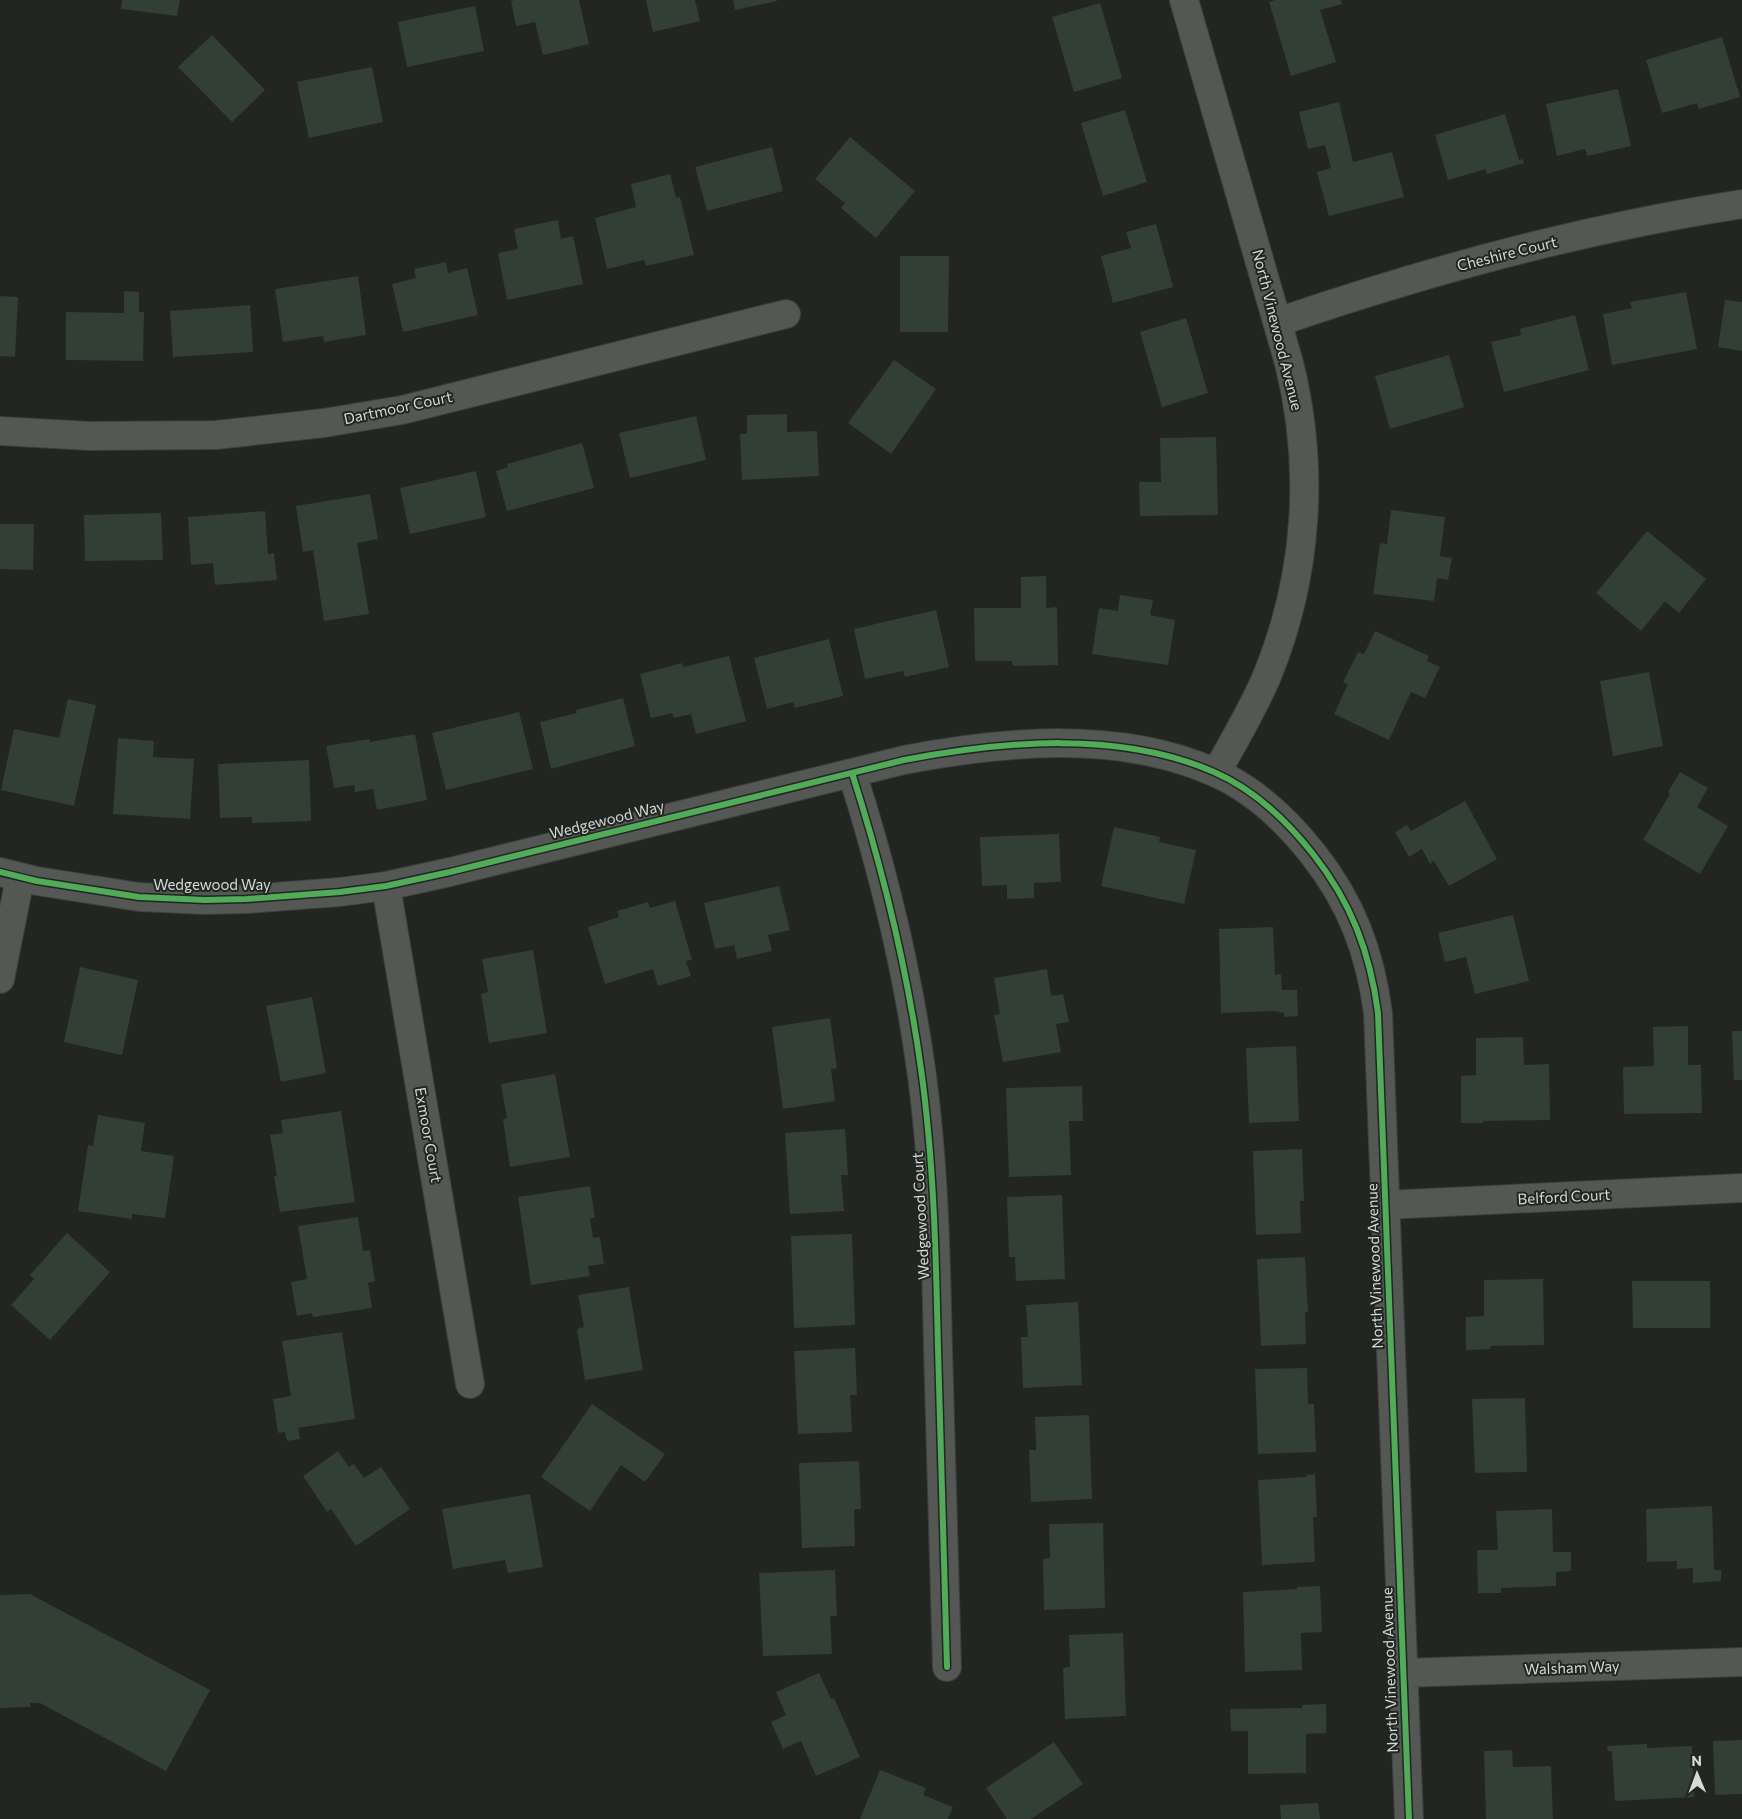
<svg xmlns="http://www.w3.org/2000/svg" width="1742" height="1819" font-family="Commissioner,sans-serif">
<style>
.building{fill:#323f34}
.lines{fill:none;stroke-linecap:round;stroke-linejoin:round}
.minor-casing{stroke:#3d3f3d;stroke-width:30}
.minor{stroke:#545754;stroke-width:28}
.cycleway-casing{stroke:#212621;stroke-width:9}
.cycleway{stroke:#51ab58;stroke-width:6}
.labels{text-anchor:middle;stroke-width:4;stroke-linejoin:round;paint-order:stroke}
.street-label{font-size:15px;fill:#d7dad7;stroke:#212621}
</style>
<rect width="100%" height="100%" fill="#222522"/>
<!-- building -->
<path class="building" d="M 122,0 L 180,0 L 177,16 L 121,9 Z
M 515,0 L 579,0 L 589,44 L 543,55 L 535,22 L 516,26 L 511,1 Z
M 646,0 L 695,0 L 700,21 L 653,32 Z
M 733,0 L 777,0 L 777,1 L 735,10 Z
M 1275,0 L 1341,0 L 1342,4 L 1320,10 L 1336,62 L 1291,76 L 1269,2 Z
M 1100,3 L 1122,78 L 1074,92 L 1052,17 Z
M 475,6 L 484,51 L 407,67 L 398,22 Z
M 212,35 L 265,90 L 232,122 L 178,67 Z
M 1722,37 L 1740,97 L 1699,109 L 1697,103 L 1662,113 L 1646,60 Z
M 372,67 L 383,122 L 309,138 L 297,82 Z
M 1618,89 L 1631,146 L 1587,156 L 1585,149 L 1557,156 L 1546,104 Z
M 1339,102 L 1353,162 L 1392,152 L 1404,197 L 1329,216 L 1317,172 L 1331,168 L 1325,145 L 1308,149 L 1299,112 Z
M 1125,110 L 1147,182 L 1103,196 L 1081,123 Z
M 1505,114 L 1519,160 L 1523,159 L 1524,163 L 1487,174 L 1486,169 L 1448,180 L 1435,135 Z
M 850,137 L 915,191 L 876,238 L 841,208 L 845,203 L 815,179 Z
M 772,147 L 783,191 L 707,211 L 695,167 Z
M 670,174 L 676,198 L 680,197 L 694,255 L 646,266 L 644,260 L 607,269 L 595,218 L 636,207 L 631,184 Z
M 558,220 L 561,239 L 573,236 L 583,284 L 507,300 L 498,253 L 518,249 L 514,229 Z
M 1156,224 L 1173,287 L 1113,303 L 1101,256 L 1131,248 L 1126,232 Z
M 900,256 L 949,256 L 948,332 L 900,332 Z
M 446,262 L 448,273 L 467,268 L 478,315 L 403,332 L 392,284 L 416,278 L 414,269 Z
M 358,276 L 366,335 L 324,342 L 323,336 L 283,342 L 275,289 Z
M 124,291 L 139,292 L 139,312 L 144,312 L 143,361 L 66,360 L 66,312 L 124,313 Z
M 1686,292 L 1697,349 L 1612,365 L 1603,314 L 1632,308 L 1630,302 Z
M 0,296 L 18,297 L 15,357 L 0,356 Z
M 1725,300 L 1742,302 L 1742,351 L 1718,347 Z
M 250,305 L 253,352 L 173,357 L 170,311 Z
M 1575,315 L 1589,370 L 1504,392 L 1491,342 L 1521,335 L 1520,329 Z
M 1186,318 L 1208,393 L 1162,407 L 1140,332 Z
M 1449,355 L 1464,407 L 1390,429 L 1375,376 Z
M 894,360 L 936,389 L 891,454 L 848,423 Z
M 787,414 L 787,432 L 817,431 L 819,476 L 742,480 L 740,434 L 747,434 L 747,415 Z
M 696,416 L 706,460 L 630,478 L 619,433 Z
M 1216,437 L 1218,515 L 1140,516 L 1139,482 L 1161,482 L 1160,438 Z
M 582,443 L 594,488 L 507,511 L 496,471 L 508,467 L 507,464 Z
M 476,471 L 486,517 L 410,534 L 400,488 Z
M 370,494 L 378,539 L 357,543 L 369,614 L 324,621 L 313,550 L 303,552 L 296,506 Z
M 1391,510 L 1445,517 L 1440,556 L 1452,558 L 1448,580 L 1437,578 L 1434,601 L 1373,594 L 1380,543 L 1387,544 Z
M 265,511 L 268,554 L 274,553 L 277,580 L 215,585 L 213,563 L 191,565 L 188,517 Z
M 161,513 L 163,560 L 85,561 L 84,515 Z
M 0,524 L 34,524 L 33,570 L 0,569 Z
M 1647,531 L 1706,579 L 1679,613 L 1665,601 L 1641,631 L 1596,593 Z
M 1046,576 L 1046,608 L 1057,607 L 1058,665 L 1013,666 L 1012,661 L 975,661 L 974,608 L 1021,608 L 1021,577 Z
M 1120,595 L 1153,600 L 1150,615 L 1175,620 L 1168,665 L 1092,654 L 1099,608 L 1118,611 Z
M 936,610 L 949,667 L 905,677 L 903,671 L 865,679 L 854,629 Z
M 1375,631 L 1429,656 L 1427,661 L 1440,667 L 1425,698 L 1411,692 L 1389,740 L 1334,714 L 1348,684 L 1343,682 L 1358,652 L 1364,654 Z
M 829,639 L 843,696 L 795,708 L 793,702 L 767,709 L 754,658 Z
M 729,656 L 746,721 L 696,734 L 691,714 L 674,718 L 672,713 L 651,718 L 640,674 L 682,663 L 683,667 Z
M 1649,672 L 1663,746 L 1613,756 L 1600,681 Z
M 623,698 L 635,746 L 551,769 L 540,722 L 577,713 L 576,710 Z
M 68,699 L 96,705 L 74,806 L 1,790 L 14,729 L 59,738 Z
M 519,712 L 533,769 L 446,790 L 432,733 Z
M 415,734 L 427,800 L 377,810 L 373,789 L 355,792 L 354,785 L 334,788 L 326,746 L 369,739 L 370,742 Z
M 118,738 L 154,741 L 153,757 L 194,759 L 190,819 L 113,814 Z
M 309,760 L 311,821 L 252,823 L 252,817 L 220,818 L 218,764 Z
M 1680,772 L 1708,788 L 1697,807 L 1728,826 L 1700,874 L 1643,840 L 1670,794 L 1668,792 Z
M 1465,801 L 1497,859 L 1449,886 L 1434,861 L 1430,864 L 1422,849 L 1409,857 L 1395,832 L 1407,825 L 1411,831 Z
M 1114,827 L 1160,837 L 1159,842 L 1196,850 L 1184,904 L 1101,886 Z
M 1059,834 L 1061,882 L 1034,883 L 1034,898 L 1007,899 L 1007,885 L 982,886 L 980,837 Z
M 779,886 L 790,930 L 768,935 L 772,951 L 737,959 L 734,945 L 715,949 L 704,903 Z
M 675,901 L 692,960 L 686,961 L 691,976 L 658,986 L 653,969 L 605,984 L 588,927 L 619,917 L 617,911 L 648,902 L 650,908 Z
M 1513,915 L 1529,981 L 1475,994 L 1466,957 L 1445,962 L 1438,933 Z
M 1273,927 L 1275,975 L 1281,974 L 1282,990 L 1297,990 L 1298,1016 L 1284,1017 L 1284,1013 L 1274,1011 L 1221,1013 L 1219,929 Z
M 533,950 L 547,1033 L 489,1043 L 481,994 L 488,992 L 482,959 Z
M 80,967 L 138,980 L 122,1055 L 64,1042 Z
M 1047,969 L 1051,996 L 1063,994 L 1069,1022 L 1056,1024 L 1061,1052 L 1003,1062 L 994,1015 L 1000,1014 L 994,978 Z
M 312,997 L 326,1073 L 281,1082 L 266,1006 Z
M 830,1018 L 837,1068 L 831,1069 L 835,1101 L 783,1109 L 772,1027 Z
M 1688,1026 L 1688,1065 L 1701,1065 L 1702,1113 L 1624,1114 L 1623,1067 L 1654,1066 L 1653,1027 Z
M 1732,1031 L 1742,1031 L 1742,1080 L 1734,1080 Z
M 1523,1037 L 1524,1065 L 1549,1064 L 1550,1120 L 1483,1121 L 1483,1123 L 1461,1123 L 1461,1076 L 1476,1075 L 1476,1038 Z
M 1296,1046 L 1299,1121 L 1249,1123 L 1246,1048 Z
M 555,1074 L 570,1157 L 510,1167 L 503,1119 L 507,1118 L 501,1084 Z
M 1082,1086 L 1083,1121 L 1069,1121 L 1071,1175 L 1009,1177 L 1006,1088 Z
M 341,1111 L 355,1202 L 280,1212 L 274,1176 L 277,1176 L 270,1135 L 283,1133 L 281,1120 Z
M 98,1115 L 145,1123 L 141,1151 L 174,1156 L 165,1218 L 132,1214 L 132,1219 L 78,1211 L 88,1145 L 93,1146 Z
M 845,1129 L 848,1175 L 841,1175 L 844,1211 L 790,1214 L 785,1133 Z
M 1302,1149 L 1304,1201 L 1300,1201 L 1301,1233 L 1256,1235 L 1253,1151 Z
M 590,1186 L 595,1218 L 590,1218 L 593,1238 L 600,1237 L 604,1264 L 588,1266 L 590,1276 L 531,1285 L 518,1197 Z
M 1062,1195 L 1065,1279 L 1016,1281 L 1015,1257 L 1009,1257 L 1007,1197 Z
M 358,1217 L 363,1251 L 370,1250 L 375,1281 L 368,1283 L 372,1308 L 313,1317 L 312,1313 L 297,1316 L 291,1282 L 307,1279 L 298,1226 Z
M 67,1233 L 110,1272 L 50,1340 L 11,1305 L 34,1279 L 30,1275 Z
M 852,1234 L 855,1325 L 794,1328 L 791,1236 Z
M 1305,1257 L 1308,1312 L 1305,1312 L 1306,1344 L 1261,1346 L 1257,1259 Z
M 1543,1279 L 1544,1345 L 1490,1346 L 1491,1349 L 1466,1350 L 1466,1317 L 1484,1316 L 1484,1280 Z
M 1632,1281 L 1710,1281 L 1710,1328 L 1633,1328 Z
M 629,1287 L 643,1370 L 585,1380 L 577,1329 L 584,1327 L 578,1295 Z
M 1078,1302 L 1082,1385 L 1023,1388 L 1021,1337 L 1028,1337 L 1026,1305 Z
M 342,1332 L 355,1419 L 298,1428 L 300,1439 L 287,1441 L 285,1432 L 278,1433 L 273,1399 L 291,1396 L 282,1341 Z
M 855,1348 L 857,1395 L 850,1395 L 852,1432 L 798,1434 L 794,1351 Z
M 1307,1368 L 1308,1404 L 1314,1404 L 1316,1452 L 1258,1454 L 1255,1369 Z
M 1525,1398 L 1527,1472 L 1475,1473 L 1472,1399 Z
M 592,1404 L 665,1454 L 645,1482 L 621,1465 L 590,1511 L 541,1477 Z
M 1089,1415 L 1092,1499 L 1031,1502 L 1029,1450 L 1036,1450 L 1035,1417 Z
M 338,1451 L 349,1467 L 354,1464 L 364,1478 L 381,1467 L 410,1509 L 356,1546 L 331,1509 L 327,1512 L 303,1476 Z
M 859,1461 L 861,1509 L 854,1509 L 855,1546 L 802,1548 L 799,1463 Z
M 1315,1474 L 1317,1517 L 1313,1517 L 1315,1562 L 1262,1565 L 1258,1480 L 1306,1477 L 1306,1475 Z
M 530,1494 L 543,1567 L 508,1573 L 505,1560 L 453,1569 L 442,1509 Z
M 1712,1506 L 1714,1570 L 1721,1570 L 1721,1581 L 1693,1583 L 1693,1568 L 1677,1569 L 1677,1561 L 1647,1562 L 1646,1509 Z
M 1552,1509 L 1553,1552 L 1571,1552 L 1571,1571 L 1556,1572 L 1556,1586 L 1501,1588 L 1501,1593 L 1478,1593 L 1477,1550 L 1498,1550 L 1496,1511 Z
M 1103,1523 L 1105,1608 L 1044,1610 L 1043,1559 L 1050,1558 L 1049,1524 Z
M 835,1570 L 837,1616 L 830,1616 L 832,1654 L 763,1656 L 759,1573 Z
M 1320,1586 L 1322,1632 L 1301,1633 L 1302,1670 L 1245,1672 L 1243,1592 L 1297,1589 L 1297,1587 Z
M 30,1594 L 210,1690 L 166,1771 L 40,1703 L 30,1703 L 30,1707 L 0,1708 L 0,1595 Z
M 1123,1633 L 1126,1716 L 1065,1719 L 1063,1668 L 1070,1667 L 1069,1635 Z
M 819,1673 L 831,1699 L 834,1698 L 860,1757 L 816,1776 L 801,1741 L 783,1749 L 771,1722 L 786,1715 L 776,1692 Z
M 1326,1704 L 1326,1733 L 1306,1734 L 1306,1773 L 1248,1774 L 1248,1731 L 1231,1731 L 1230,1709 L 1302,1708 L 1302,1705 Z
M 1742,1740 L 1742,1794 L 1715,1795 L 1713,1741 Z
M 1054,1742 L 1083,1784 L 1031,1819 L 1007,1819 L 986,1788 Z
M 1647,1744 L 1647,1748 L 1692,1746 L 1694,1797 L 1615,1801 L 1612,1751 L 1608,1751 L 1607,1746 Z
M 1512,1750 L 1513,1767 L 1551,1766 L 1553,1819 L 1486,1819 L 1484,1751 Z
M 880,1770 L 926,1788 L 923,1795 L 953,1807 L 948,1819 L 860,1819 Z
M 1318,1803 L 1320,1819 L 1281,1819 L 1280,1805 Z"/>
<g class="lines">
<!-- minor casing -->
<g class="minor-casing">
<path id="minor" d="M 1184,0 L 1289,363 C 1315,467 1308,576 1267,676 C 1253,709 1234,741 1216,773
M 1278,322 C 1427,271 1585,228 1742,204
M 0,431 L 90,436 L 216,435 L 324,423 L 402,410 L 786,314
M 852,773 C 883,870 907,968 921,1069 C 934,1162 936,1256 938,1349 C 941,1455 944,1561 947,1667
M 0,872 L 37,881 L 139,897 L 205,900 L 247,899 L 340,892 L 386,886 L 450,872 L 904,760 C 1004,741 1119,730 1214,772 C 1253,789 1287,821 1313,854 C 1351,902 1370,952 1378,1013 L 1409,1819
M 386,886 L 470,1384
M 0,979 L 20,878
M 1385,1205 L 1742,1188
M 1403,1673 L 1742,1662"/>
</g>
<!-- minor -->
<use href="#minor" class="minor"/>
<!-- cycleway casing -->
<g class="cycleway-casing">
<path id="cycleway" d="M 852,773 C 883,870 907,968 921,1069 C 934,1162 936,1256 938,1349 C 941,1455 944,1561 947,1667
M 0,872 L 37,881 L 139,897 L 205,900 L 247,899 L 340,892 L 386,886 L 450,872 L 904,760 C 1004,741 1119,730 1214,772 C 1253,789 1287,821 1313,854 C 1351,902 1370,952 1378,1013 L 1409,1819"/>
</g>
<!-- cycleway -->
<use href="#cycleway" class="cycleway"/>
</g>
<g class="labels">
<!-- street labels -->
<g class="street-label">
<text transform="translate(1507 254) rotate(-14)" y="5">Cheshire Court</text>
<text transform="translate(1277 330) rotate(76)" y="5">North Vinewood Avenue</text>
<text transform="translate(398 408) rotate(-12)" y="5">Dartmoor Court</text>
<text transform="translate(607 820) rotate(-14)" y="5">Wedgewood Way</text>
<text x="212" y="890">Wedgewood Way</text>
<text transform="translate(428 1135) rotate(80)" y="5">Exmoor Court</text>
<text transform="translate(1564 1197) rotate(-3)" y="5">Belford Court</text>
<text transform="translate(921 1216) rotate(-93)" y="5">Wedgewood Court</text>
<text transform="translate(1375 1266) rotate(-92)" y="5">North Vinewood Avenue</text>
<text transform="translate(1572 1668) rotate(-2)" y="5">Walsham Way</text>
<text transform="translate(1390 1670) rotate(-92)" y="5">North Vinewood Avenue</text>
</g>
</g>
<!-- north arrow -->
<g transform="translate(1697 1774) rotate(359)" stroke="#212621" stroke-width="4" paint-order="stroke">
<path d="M0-4L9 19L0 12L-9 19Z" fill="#d7dad7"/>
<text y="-8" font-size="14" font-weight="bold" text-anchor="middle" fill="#d7dad7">N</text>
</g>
</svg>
